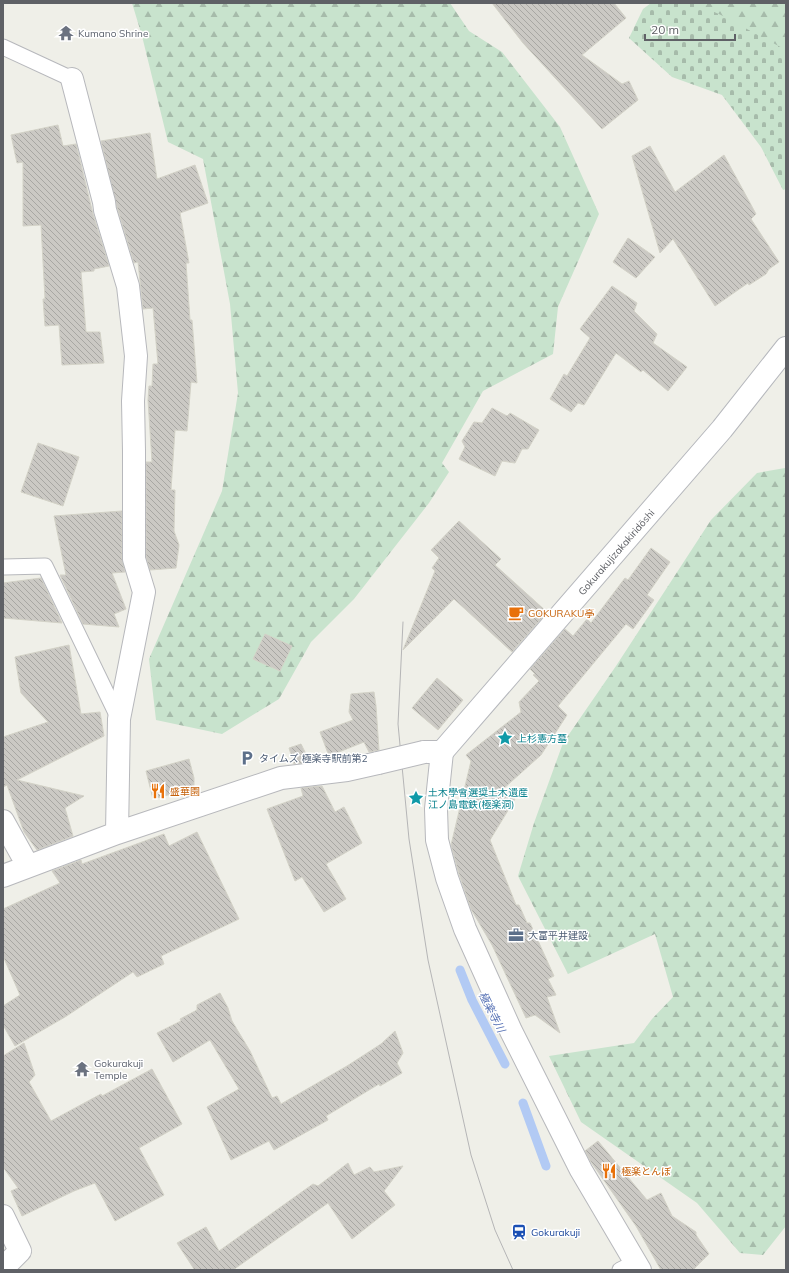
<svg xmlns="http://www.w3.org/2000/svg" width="789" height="1273" font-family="Mulish,'Noto Sans JP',sans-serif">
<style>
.forest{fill:url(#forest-firs)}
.cemetery{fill:url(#cemetery-stones)}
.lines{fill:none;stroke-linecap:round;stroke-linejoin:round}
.stream{stroke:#b2caf4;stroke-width:9}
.building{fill:url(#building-back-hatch);stroke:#d3d2c7}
.lane-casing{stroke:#b7b8bc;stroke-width:17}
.street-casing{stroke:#b7b8bc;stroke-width:24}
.secondary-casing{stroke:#b6b8bd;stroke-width:24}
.lane{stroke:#fff;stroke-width:15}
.street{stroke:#fff;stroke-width:22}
.secondary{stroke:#fff;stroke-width:22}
.tram{stroke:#b5b5b6;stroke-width:1}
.street-bridge-casing{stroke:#b7b8bc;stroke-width:24;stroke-linecap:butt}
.street-bridge{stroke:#fff;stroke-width:22}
.labels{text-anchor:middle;stroke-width:3;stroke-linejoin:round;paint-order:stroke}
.worship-label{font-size:10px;fill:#5b616d;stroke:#fff;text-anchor:start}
.street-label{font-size:10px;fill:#5f6166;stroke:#fff}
.food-label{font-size:10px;fill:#c56008;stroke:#fff;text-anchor:start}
.culture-label{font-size:10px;fill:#0d838f;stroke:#fff;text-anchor:start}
.service-label{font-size:10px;fill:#4e5e75;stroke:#fff;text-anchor:start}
.transit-label{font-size:10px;fill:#164399;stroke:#fff;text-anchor:start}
.water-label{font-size:11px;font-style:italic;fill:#5772b5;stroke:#fff}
</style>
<defs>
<pattern id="forest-firs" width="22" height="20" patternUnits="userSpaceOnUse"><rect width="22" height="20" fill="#c8e3cd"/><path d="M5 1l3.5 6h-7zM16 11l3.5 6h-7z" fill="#a6bbaa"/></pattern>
<pattern id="cemetery-stones" width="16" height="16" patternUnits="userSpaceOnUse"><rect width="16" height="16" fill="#c8e3cd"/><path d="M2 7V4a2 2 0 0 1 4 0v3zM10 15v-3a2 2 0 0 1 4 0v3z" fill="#a6bbaa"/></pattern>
<pattern id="building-back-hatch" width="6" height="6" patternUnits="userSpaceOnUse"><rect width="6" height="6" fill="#cbc9c4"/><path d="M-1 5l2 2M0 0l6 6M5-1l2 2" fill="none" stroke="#a8a7a3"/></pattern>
</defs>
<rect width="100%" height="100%" fill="#efefe8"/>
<!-- forest -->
<path class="forest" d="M 132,3 L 450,3 L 469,31 L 502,52 L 560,127 L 599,214 L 558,307 L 553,354 L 483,391 L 442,463 L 449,472 L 429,503 L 354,599 L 311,642 L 279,699 L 222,734 L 156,720 L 149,659 L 222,491 L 238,393 L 230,304 L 203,159 L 168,142 L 142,36 Z
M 659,3 L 786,3 L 786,115 Z
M 785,468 L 786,1226 L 763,1255 L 740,1253 L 697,1203 L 581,1122 L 549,1056 L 634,1043 L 652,1019 L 673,997 L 655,934 L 568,974 L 518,876 L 534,823 L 563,743 L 616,666 L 711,520 L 757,473 Z"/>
<!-- cemetery -->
<path class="cemetery" d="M 651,3 L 694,3 L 721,15 L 786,50 L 786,189 L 783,190 L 761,147 L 722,95 L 672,77 L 629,38 L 643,9 Z"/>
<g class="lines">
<!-- stream -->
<path class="stream" d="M 460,970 L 472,1000 L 505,1064
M 523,1103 L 546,1166"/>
</g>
<!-- building -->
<path class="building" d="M 492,3 L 614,3 L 626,18 L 582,55 L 622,84 L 629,81 L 638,100 L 602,129 L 523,43 Z
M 58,125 L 63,146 L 76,144 L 93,214 L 109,266 L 94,269 L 94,271 L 81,272 L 86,332 L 100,332 L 104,363 L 62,365 L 59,325 L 45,326 L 43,299 L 45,299 L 41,225 L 23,226 L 23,162 L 17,163 L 11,135 Z
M 150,133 L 157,179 L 195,165 L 208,203 L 180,213 L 189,263 L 186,263 L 190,320 L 192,320 L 197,383 L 191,382 L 187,431 L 175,430 L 171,490 L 175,490 L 174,531 L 179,545 L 176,568 L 150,570 L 146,557 L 146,462 L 152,462 L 148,400 L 149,386 L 152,386 L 153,364 L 158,364 L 153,308 L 143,309 L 138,262 L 134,263 L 117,207 L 101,141 Z
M 650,146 L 675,192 L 724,155 L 756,214 L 751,219 L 779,262 L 769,269 L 766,274 L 749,285 L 748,283 L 715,306 L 673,239 L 660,253 L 632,156 Z
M 628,238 L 655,257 L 636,278 L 613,262 Z
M 612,286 L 637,303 L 634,311 L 657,334 L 653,343 L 687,367 L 668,391 L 643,370 L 641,372 L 616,353 L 584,405 L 578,403 L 571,412 L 550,399 L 564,374 L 567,376 L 590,338 L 580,329 Z
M 492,408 L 507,416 L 510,413 L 539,430 L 528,449 L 522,449 L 515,463 L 502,461 L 495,476 L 459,459 L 465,447 L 462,441 L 474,422 L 482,423 Z
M 38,443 L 79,457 L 63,506 L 21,492 Z
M 122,511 L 122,559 L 125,572 L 112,573 L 126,609 L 114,614 L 119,627 L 83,624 L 60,575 L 66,575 L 54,516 Z
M 459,521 L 501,559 L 495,565 L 547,612 L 512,652 L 454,599 L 403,650 L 435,571 L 432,568 L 439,558 L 431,550 Z
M 651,548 L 670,562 L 647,595 L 654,600 L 633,629 L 626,624 L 558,706 L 567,715 L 541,755 L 502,790 L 515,799 L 490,840 L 516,905 L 519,905 L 527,923 L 530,923 L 554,976 L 548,979 L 556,995 L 547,997 L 560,1033 L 535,1015 L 526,1018 L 492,945 L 471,909 L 459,874 L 451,845 L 471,761 L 466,755 L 521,712 L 519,702 L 539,681 L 533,675 L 535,674 L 530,669 L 565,629 L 573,636 L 587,619 L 591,623 L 625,578 L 628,580 Z
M 41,578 L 62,623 L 3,618 L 3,583 Z
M 265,634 L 292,646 L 280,671 L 253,659 Z
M 69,645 L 81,714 L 100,712 L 104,736 L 17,780 L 84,796 L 65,808 L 73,836 L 37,850 L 24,832 L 7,785 L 3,787 L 3,737 L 48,722 L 21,693 L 15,657 Z
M 437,678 L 463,700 L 438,730 L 412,708 Z
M 374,692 L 376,706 L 379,750 L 369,752 L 364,742 L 329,756 L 320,732 L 353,720 L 349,712 L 351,694 Z
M 301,744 L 310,762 L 294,764 L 289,748 Z
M 189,759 L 194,778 L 194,788 L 153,799 L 146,771 Z
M 322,786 L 335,812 L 344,807 L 362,843 L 326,864 L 346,899 L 324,912 L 302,877 L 295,881 L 267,809 L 303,796 L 301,788 Z
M 197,832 L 239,919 L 161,956 L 164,964 L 137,977 L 133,972 L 65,1017 L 15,1046 L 3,1025 L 3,1006 L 20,995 L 3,956 L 3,909 L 60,883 L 52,871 L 81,860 L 82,864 L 164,834 L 169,846 Z
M 220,993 L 228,1008 L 232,1021 L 250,1051 L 272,1098 L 277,1096 L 281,1104 L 347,1066 L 381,1044 L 395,1031 L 403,1053 L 397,1063 L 402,1073 L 380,1086 L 379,1084 L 326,1116 L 328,1120 L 274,1150 L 269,1141 L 231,1160 L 207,1107 L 239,1089 L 210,1040 L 173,1062 L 157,1033 L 181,1021 L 180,1019 L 197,1010 L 197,1005 Z
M 24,1043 L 35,1075 L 29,1082 L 51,1121 L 101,1094 L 102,1096 L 152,1069 L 182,1124 L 139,1148 L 164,1195 L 115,1221 L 95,1183 L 74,1191 L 22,1216 L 11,1191 L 18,1188 L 3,1167 L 3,1056 Z
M 598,1141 L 647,1200 L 661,1193 L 672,1216 L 696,1232 L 696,1235 L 709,1254 L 693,1270 L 661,1270 L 636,1226 L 591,1162 L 585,1151 Z
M 348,1163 L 354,1175 L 370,1167 L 374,1172 L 403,1166 L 384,1191 L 395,1205 L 352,1239 L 328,1203 L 233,1270 L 192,1270 L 194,1269 L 177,1243 L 206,1227 L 219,1251 L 313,1184 L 318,1186 Z"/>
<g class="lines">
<!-- lane casing -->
<g class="lane-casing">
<path id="lane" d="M 3,47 L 72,79
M 4,567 L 45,566 L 119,719
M 620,1270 L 636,1262"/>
</g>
<!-- street casing -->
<g class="street-casing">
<path id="street" d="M 72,79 L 104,202 L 105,210 L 128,286 L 136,356 L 133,401 L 134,451 L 134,559 L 144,592 L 119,719 L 117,833
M 424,752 L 442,752 L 436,809 L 437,840 L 447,878 L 465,929 L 511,1031 L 581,1170 L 640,1270
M 3,821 L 28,866
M 3,876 L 117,833 L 281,778 L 347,770 L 378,763
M 3,1216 L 20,1251 L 3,1268"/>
</g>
<!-- secondary casing -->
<g class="secondary-casing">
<path id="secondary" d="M 442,752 L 722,429 L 786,348"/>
</g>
<!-- lane -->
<use href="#lane" class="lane"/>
<!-- street -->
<use href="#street" class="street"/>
<!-- secondary -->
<use href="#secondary" class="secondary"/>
<!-- tram -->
<path class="tram" d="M 403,622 L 398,724 L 409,839 L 428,960 L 471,1155 L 495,1230 L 513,1270"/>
<!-- street-bridge casing -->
<g class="street-bridge-casing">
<path id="street-bridge" d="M 378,763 L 424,752"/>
</g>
<!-- street-bridge -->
<use href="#street-bridge" class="street-bridge"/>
</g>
<!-- icons -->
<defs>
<g id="temple-bare" transform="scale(1.2)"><path d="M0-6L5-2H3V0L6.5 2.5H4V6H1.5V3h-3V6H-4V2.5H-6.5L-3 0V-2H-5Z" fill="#6b7280" stroke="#fff" stroke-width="2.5" paint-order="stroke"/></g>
<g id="cafe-bare" transform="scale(1.2)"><path d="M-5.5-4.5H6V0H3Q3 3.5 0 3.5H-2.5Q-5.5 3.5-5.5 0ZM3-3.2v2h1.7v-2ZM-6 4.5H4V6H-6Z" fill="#e8710a" stroke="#fff" stroke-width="2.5" paint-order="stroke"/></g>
<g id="sight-bare" transform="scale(1.2)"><path d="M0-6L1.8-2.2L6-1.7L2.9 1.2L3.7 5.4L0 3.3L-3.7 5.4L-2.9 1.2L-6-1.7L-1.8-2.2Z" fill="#0f9aa8" stroke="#fff" stroke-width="2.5" paint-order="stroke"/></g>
<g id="parking-bare" transform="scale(1.2)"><path d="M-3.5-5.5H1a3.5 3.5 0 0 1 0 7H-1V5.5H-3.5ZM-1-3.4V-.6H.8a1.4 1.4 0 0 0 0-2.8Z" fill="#5c6f8a" stroke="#fff" stroke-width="2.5" paint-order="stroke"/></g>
<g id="restaurant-bare" transform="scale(1.2)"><path d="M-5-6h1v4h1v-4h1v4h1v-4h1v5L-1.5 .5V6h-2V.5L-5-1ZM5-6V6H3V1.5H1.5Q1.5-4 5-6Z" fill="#e8710a" stroke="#fff" stroke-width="2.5" paint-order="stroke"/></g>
<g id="office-bare" transform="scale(1.2)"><path d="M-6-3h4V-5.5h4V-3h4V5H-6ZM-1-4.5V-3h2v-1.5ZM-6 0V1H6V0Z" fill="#5c6f8a" stroke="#fff" stroke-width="2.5" paint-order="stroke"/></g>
<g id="station-bare" transform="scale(1.2)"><path d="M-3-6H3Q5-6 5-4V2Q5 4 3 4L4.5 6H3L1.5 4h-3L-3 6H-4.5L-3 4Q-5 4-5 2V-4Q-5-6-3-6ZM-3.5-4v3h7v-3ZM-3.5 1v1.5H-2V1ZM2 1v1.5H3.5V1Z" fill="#1a4fb4" stroke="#fff" stroke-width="2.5" paint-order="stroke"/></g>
</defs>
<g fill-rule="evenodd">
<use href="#temple-bare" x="66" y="33"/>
<use href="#cafe-bare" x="516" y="613"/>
<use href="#sight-bare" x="505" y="738"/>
<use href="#parking-bare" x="247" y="758"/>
<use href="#restaurant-bare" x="158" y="791"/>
<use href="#sight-bare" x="416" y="798"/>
<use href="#office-bare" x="516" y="935"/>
<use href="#temple-bare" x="82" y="1069"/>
<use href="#restaurant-bare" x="609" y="1171"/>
<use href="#station-bare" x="519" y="1232"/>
</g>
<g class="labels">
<!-- worship labels -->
<g class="worship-label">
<text x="78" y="37">Kumano Shrine</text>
<text x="94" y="1067">Gokurakuji<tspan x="94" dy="12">Temple</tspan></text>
</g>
<!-- street labels -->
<g class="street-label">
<text transform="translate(616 552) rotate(-49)" y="4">Gokurakujizakakiridōshi</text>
</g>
<!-- food labels -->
<g class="food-label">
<text x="528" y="617">GOKURAKU亭</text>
<text x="170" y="795">盛華園</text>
<text x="621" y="1175">極楽とんぼ</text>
</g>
<!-- culture labels -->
<g class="culture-label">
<text x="517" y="742">上杉憲方墓</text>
<text x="428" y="796">土木學會選奨土木遺産<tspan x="428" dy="12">江ノ島電鉄(極楽洞)</tspan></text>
</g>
<!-- service labels -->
<g class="service-label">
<text x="259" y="762">タイムズ 極楽寺駅前第2</text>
<text x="528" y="939">大富平井建設</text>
</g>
<!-- transit labels -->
<g class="transit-label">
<text x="531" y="1236">Gokurakuji</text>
</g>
<!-- water labels -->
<g class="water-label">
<text transform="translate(492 1012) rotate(63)" y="4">極楽寺川</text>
</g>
</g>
<!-- border -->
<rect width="789" height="1273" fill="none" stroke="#5f6166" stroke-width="8"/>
<!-- scale -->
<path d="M645 34v6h90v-6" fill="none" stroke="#5f6166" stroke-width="2"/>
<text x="651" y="34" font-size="12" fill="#5f6166" stroke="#ffffff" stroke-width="3" paint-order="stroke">20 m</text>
</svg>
